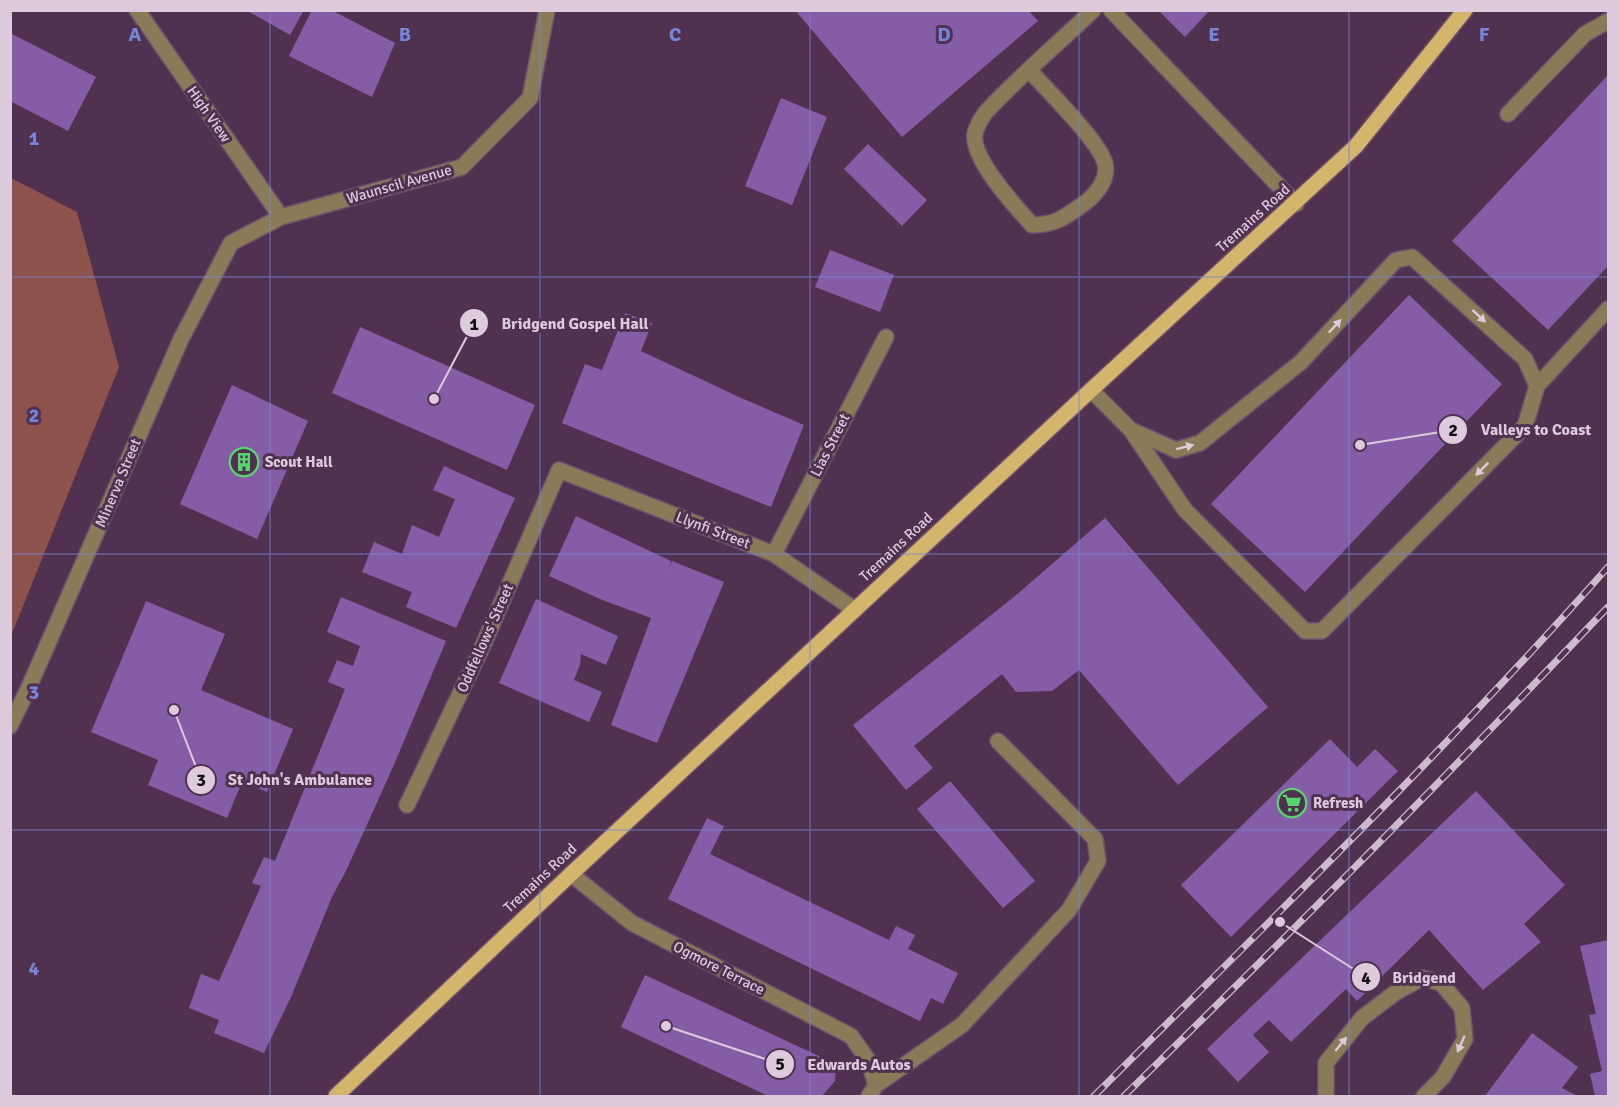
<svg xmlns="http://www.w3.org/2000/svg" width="1619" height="1107" font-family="Signika,sans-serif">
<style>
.green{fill:#8d524b}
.building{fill:#855da6}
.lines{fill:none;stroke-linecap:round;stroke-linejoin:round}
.minor-casing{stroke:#6c506c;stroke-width:18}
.major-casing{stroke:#6c506c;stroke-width:18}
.minor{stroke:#897b58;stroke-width:15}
.major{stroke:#d3b56b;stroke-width:15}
.rail-casing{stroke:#cebacd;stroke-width:7}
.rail{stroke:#503250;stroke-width:4.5;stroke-dasharray:14;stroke-linecap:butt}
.oneway{fill:#ddcadc}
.grid{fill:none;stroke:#7386da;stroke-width:1.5;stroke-opacity:0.55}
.labels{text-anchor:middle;stroke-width:6;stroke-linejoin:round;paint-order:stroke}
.street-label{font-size:15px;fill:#ddcadc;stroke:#503250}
.poi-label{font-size:15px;font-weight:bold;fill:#ddcadc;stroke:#503250;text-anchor:start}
.grid-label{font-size:20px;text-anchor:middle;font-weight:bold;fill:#7386da;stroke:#503250;stroke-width:6;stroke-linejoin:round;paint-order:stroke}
.leader{fill:none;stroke:#ddcadc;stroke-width:2}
.callout-dot{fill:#ddcadc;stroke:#503250;stroke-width:2}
.mark-label{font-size:18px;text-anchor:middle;font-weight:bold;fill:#111}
.callout-label{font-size:16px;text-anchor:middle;font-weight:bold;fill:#ddcadc;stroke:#503250;stroke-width:6;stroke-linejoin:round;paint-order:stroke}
</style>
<rect width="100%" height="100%" fill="#503250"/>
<!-- green -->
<path class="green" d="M 11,178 L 77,212 L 119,367 L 11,636 Z"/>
<!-- building -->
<path class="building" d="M 246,10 L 304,10 L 290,35 Z
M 312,10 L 331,10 L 395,43 L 372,97 L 289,56 Z
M 795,10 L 1028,10 L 1038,21 L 902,137 Z
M 1158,10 L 1210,10 L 1185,37 Z
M 10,33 L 96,77 L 68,131 L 10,101 Z
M 1608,75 L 1608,266 L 1548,330 L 1452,241 Z
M 781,98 L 827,117 L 792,205 L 745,186 Z
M 868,144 L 927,200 L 902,226 L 844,169 Z
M 830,250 L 894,275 L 880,312 L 815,287 Z
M 1409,295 L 1502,384 L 1305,592 L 1211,504 Z
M 625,313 L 652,323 L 641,351 L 739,397 L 804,425 L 771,507 L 562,423 L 585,364 L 602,370 Z
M 360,327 L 535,405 L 507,470 L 332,393 Z
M 232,385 L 308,421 L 257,539 L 180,504 Z
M 444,466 L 515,498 L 456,628 L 406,607 L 412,592 L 362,572 L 374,542 L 402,554 L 412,525 L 439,537 L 455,499 L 433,490 Z
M 576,516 L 671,561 L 668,570 L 672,561 L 724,582 L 657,743 L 611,725 L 651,618 L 600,599 L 549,576 Z
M 1105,518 L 1268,707 L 1178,785 L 1079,670 L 1052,691 L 1016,692 L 1002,674 L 914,746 L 933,768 L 906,790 L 853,725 L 1015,596 Z
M 341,597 L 446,641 L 393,767 L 346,871 L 332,897 L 291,997 L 264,1053 L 214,1033 L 219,1020 L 189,1008 L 201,974 L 219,981 L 261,886 L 252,883 L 264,857 L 275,861 L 345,689 L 328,682 L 337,660 L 353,666 L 360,646 L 327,632 Z
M 536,599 L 618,636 L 606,665 L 581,654 L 580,665 L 574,680 L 602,692 L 589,722 L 499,683 Z
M 146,601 L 225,634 L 201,690 L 293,729 L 267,792 L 242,782 L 227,818 L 148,785 L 158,760 L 91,732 Z
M 1330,739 L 1357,767 L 1375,749 L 1398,771 L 1231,937 L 1181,885 Z
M 950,781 L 1035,881 L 1003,908 L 917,809 Z
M 1476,791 L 1565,885 L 1524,924 L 1541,942 L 1483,990 L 1429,930 L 1357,1001 L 1346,989 L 1291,1042 L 1269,1020 L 1253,1035 L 1269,1052 L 1238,1082 L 1207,1049 Z
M 707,818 L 724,826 L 710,854 L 889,940 L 896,926 L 915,935 L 908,949 L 958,973 L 943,1004 L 931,998 L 920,1021 L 668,899 Z
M 1608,940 L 1608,1096 L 1595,1096 L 1590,1074 L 1602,1071 L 1589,1015 L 1596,1014 L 1580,946 Z
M 645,975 L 836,1064 L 835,1081 L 822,1096 L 768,1096 L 621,1027 Z
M 1532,1033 L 1578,1067 L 1562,1088 L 1577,1096 L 1485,1096 Z"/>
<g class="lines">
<!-- minor casing -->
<g class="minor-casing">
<path id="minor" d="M 137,10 L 281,217
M 1111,10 L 1296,204
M 1030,71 C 1047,90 1099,141 1105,163 C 1109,180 1095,196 1082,205 C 1064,218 1054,225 1032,225 C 1016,207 970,158 975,133 C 977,126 982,117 986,112 C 1019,76 1058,44 1093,10
M 1508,114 L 1585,34 L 1608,21
M 1537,386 L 1608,309
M 1091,390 L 1131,430 L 1185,510 L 1305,631 L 1322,631 L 1525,426 L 1537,386 L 1525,359 L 1412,257 L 1396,260 L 1301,362 L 1200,443 L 1176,450 L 1131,430
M 774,554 L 886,337
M 10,726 L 29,687 L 181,339 L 231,243 L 281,217 L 462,167 L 530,98 L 547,10
M 407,805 L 484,643 L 559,470 L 774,554 L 855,610
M 571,874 L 632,923 L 851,1036 L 868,1060 L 876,1085 L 869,1096
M 876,1085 L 962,1025 L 1069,910 L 1098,861 L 1095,839 L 998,741
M 1326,1096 L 1326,1063 L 1362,1018 L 1395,993 L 1422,978 L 1441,983 L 1462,1008 L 1465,1039 L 1443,1077 L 1424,1096"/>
</g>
<!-- major casing -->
<g class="major-casing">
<path id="major" d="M 336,1096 L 571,874 L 1091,390 L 1356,146 L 1465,10"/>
</g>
<!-- minor -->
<use href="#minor" class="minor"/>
<!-- major -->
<use href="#major" class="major"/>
<!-- rail casing -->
<g class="rail-casing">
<path id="rail" d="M 1094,1096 C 1268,923 1445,751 1608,567
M 1124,1096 C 1288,936 1450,773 1608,607"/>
</g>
<!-- rail -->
<use href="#rail" class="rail"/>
</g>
<!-- one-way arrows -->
<defs><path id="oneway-solid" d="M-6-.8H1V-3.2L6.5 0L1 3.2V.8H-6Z" transform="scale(1.5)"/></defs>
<g class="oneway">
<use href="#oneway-solid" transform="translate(1479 316) rotate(43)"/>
<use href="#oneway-solid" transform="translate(1335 326) rotate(-47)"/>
<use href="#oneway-solid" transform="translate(1185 447) rotate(-14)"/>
<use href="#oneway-solid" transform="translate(1482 469) rotate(135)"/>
<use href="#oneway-solid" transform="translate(1341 1044) rotate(-51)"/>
<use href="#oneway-solid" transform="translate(1461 1044) rotate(114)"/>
</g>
<!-- grid -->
<path class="grid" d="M 270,10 L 270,1096M 540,10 L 540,1096M 810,10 L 810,1096M 1079,10 L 1079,1096M 1349,10 L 1349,1096M 10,277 L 1608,277M 10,554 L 1608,554M 10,830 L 1608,830"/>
<!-- icons -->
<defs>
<g id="building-ring" transform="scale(1.5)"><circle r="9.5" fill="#503250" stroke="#57d670" stroke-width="1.5"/><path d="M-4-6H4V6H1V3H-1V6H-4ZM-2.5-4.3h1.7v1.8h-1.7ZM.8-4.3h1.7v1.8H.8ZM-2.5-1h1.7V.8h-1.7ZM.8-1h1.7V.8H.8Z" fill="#57d670"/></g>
<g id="supermarket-ring" transform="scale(1.5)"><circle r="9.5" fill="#503250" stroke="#57d670" stroke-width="1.5"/><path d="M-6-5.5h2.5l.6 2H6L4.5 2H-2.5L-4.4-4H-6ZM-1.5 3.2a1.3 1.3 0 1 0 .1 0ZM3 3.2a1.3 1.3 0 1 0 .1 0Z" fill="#57d670"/></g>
</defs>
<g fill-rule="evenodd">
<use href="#building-ring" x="244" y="462"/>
<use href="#supermarket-ring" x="1292" y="803"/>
</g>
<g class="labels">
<!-- street labels -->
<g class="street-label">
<text transform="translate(209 114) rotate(55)" y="5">High View</text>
<text transform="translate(399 184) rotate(-16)" y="5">Waunscil Avenue</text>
<text transform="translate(1253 218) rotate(-42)" y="5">Tremains Road</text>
<text transform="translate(830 445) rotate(-63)" y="5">Lias Street</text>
<text transform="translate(118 483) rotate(-67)" y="5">Minerva Street</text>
<text transform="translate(713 530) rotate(21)" y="5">Llynfi Street</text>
<text transform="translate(896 547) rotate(-43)" y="5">Tremains Road</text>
<text transform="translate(485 638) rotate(-66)" y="5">Oddfellows' Street</text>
<text transform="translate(540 878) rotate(-43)" y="5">Tremains Road</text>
<text transform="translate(719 968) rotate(27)" y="5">Ogmore Terrace</text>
</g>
<!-- poi labels -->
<g class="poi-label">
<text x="265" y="467">Scout Hall</text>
<text x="1313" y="808">Refresh</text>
</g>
</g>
<g class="grid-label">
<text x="135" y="41">A</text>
<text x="405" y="41">B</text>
<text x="675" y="41">C</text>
<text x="944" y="41">D</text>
<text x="1214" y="41">E</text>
<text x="1484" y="41">F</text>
<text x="34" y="145">1</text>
<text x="34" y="422">2</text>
<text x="34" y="699">3</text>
<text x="34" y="975">4</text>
</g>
<!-- callouts -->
<path class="leader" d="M434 399L474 323M1360 445L1453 430M174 710L201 780M1280 922L1366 977M666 1026L780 1064"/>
<g class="callout-dot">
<circle cx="434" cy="399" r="6"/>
<circle cx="1360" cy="445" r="6"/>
<circle cx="174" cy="710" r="6"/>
<circle cx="1280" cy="922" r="6"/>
<circle cx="666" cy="1026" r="6"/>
<circle cx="474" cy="323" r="15"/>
<circle cx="1453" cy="430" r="15"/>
<circle cx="201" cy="780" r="15"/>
<circle cx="1366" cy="977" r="15"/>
<circle cx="780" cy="1064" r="15"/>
</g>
<g class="mark-label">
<text x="474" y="330">1</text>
<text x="1453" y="436">2</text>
<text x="201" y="786">3</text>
<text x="1366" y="984">4</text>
<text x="780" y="1070">5</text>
</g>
<g class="callout-label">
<text x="575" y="329">Bridgend Gospel Hall</text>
<text x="1536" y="435">Valleys to Coast</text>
<text x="300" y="785">St John's Ambulance</text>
<text x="1424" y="983">Bridgend</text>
<text x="859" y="1070">Edwards Autos</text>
</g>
<!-- border -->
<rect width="1619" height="1107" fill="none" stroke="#ddcadc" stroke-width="24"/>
</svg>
